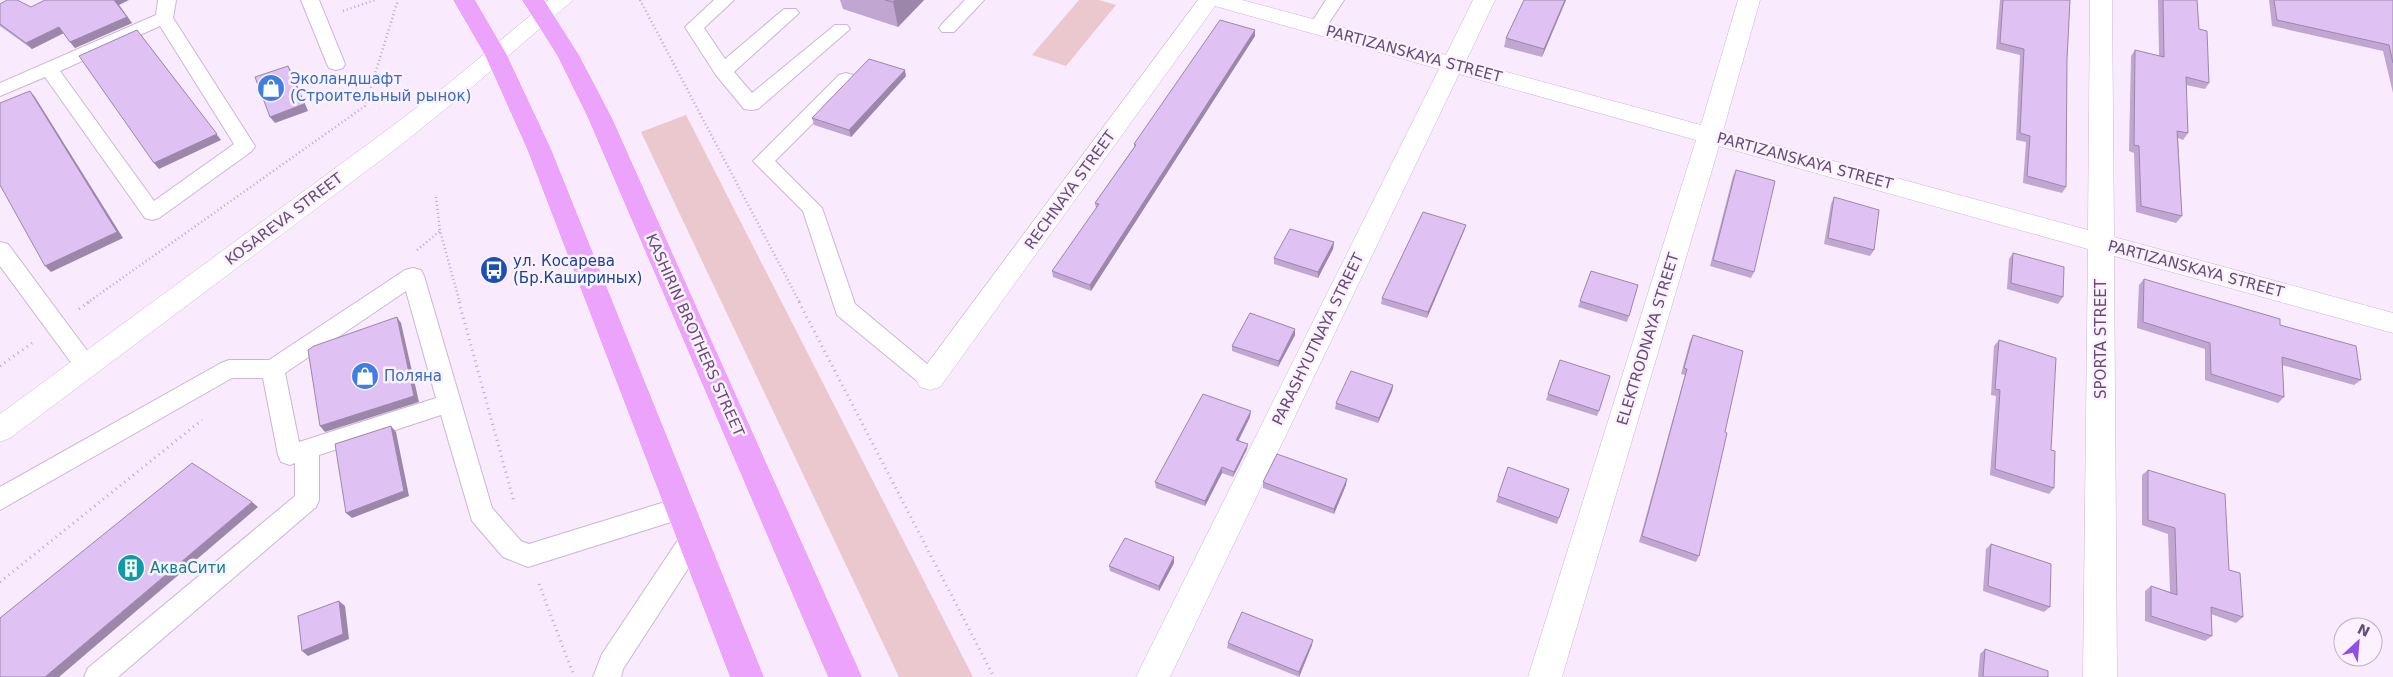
<svg xmlns="http://www.w3.org/2000/svg" width="2393" height="677" font-family="'DejaVu Sans',sans-serif">
<style>
.green{fill:#ebc7ce}
.lines{fill:none;stroke-linecap:round;stroke-linejoin:round}
.lane-casing{stroke:#cbb6d6;stroke-width:2}
.street-casing{stroke:#cbb6d6;stroke-width:1}
.secondary-casing{stroke:#cfb6db;stroke-width:1}
.primary-casing{stroke:#fff;stroke-width:1}
.path-far1{stroke:#c3a3d8;stroke-width:2.5;stroke-dasharray:1 3;stroke-linecap:butt}
.path{stroke:#c3a3d8;stroke-width:3;stroke-dasharray:1 4.5;stroke-linecap:butt}
.lane{fill:#fff;fill-rule:evenodd}
.street{fill:#fff;fill-rule:evenodd}
.secondary{fill:#fff;fill-rule:evenodd}
.primary{fill:#eca3fb;fill-rule:evenodd}
.wall{fill:#c0a6d1}
.shaded-wall{fill:#9c87aa}
.building{fill:#dfc1f3;stroke:#9c87aa}
.labels{text-anchor:middle;stroke-width:5;stroke-linejoin:round;paint-order:stroke}
.street-label{font-size:15px;fill:#654c78;stroke:#fcf1ff}
.shop-label{font-size:15px;fill:#366cbe;stroke:#fcf1ff;text-anchor:start}
.transit-label{font-size:15px;fill:#164399;stroke:#fcf1ff;text-anchor:start}
.culture-label{font-size:15px;fill:#0d838f;stroke:#fcf1ff;text-anchor:start}
</style>
<rect width="100%" height="100%" fill="#f9eafd"/>
<!-- green -->
<path class="green" d="M 1079,0 L 1099,0 L 1116,5 L 1066,66 L 1032,55 Z
M 686,115 L 973,677 L 899,677 L 641,132 Z"/>
<g class="lines">
<!-- lane casing -->
<g class="lane-casing">
<path id="lane" d="M 158,0 L 176,0 L 173,18 L 255,146 L 252,151 L 159,218 L 152,220 L 145,218 L 45,77 L 0,96 L 0,83 L 156,15 ZM 160,26 L 234,144 L 154,201 L 60,71 Z
M 301,0 L 319,0 L 345,64 L 343,68 L 336,70 L 329,68 L 327,64 Z
M 714,0 L 734,0 L 704,28 L 725,59 L 784,9 L 796,9 L 799,13 L 734,72 L 752,93 L 835,25 L 847,25 L 850,29 L 758,109 L 751,110 L 744,109 L 716,75 L 685,27 Z
M 965,0 L 984,0 L 954,32 L 942,32 L 939,28 L 942,24 Z
M 1326,0 L 1344,0 L 1323,32 L 1311,32 L 1308,28 Z
M 846,73 L 853,75 L 855,79 L 853,83 L 775,161 L 822,208 L 855,304 L 938,373 L 942,379 L 938,385 L 930,388 L 922,385 L 837,315 L 803,211 L 753,161 L 839,75 Z
M 0,242 L 8,244 L 94,360 L 97,366 L 94,372 L 86,375 L 78,372 L 0,266 Z
M 413,268 L 421,270 L 424,276 L 492,508 L 521,541 L 529,544 L 681,497 L 690,500 L 693,508 L 690,516 L 528,567 L 503,557 L 472,521 L 441,415 L 319,455 L 319,500 L 316,507 L 118,677 L 84,677 L 88,668 L 295,496 L 295,463 L 290,465 L 281,462 L 278,455 L 263,378 L 232,378 L 0,510 L 0,487 L 221,363 L 229,360 L 269,360 L 405,270 ZM 406,291 L 436,398 L 299,442 L 285,373 Z
M 693,528 L 702,531 L 706,539 L 702,547 L 623,669 L 621,677 L 593,677 L 602,654 L 684,531 Z"/>
</g>
<!-- street casing -->
<g class="street-casing">
<path id="street" d="M 1198,0 L 1242,0 L 1446,55 L 1473,0 L 1495,0 L 1466,61 L 1701,125 L 1738,0 L 1760,0 L 1723,131 L 2088,230 L 2090,0 L 2112,0 L 2114,237 L 2393,313 L 2393,333 L 2114,256 L 2117,677 L 2083,677 L 2088,249 L 1719,146 L 1562,677 L 1528,677 L 1696,140 L 1459,74 L 1170,677 L 1136,677 L 1439,69 L 1215,6 L 940,387 L 930,390 L 920,387 L 916,379 Z"/>
</g>
<!-- secondary casing -->
<g class="secondary-casing">
<path id="secondary" d="M 549,0 L 573,0 L 464,94 L 401,145 L 10,438 L 0,442 L 0,414 L 383,133 L 448,84 Z"/>
</g>
<!-- primary casing -->
<g class="primary-casing">
<path id="primary" d="M 453,0 L 475,0 L 507,55 L 551,149 L 764,677 L 730,677 L 527,149 L 485,55 Z
M 522,0 L 544,0 L 579,55 L 612,118 L 862,677 L 828,677 L 588,118 L 557,55 Z"/>
</g>
<!-- path-far1 -->
<path class="path-far1" d="M 640,0 L 800,303
M 343,11 L 375,0
M 436,197 L 440,231 L 460,303
M 417,250 L 440,231
M 87,303 L 365,106 L 398,0"/>
<!-- path -->
<path class="path" d="M 459,302 L 514,502
M 799,302 L 994,677
M 79,309 L 89,302
M 0,366 L 32,343
M 0,582 L 202,420
M 539,584 L 574,676"/>
<!-- lane -->
<use href="#lane" class="lane"/>
<!-- street -->
<use href="#street" class="street"/>
<!-- secondary -->
<use href="#secondary" class="secondary"/>
<!-- primary -->
<use href="#primary" class="primary"/>
</g>
<!-- wall -->
<path class="wall" d="M 840,0 L 924,0 L 898,27 L 843,9 Z
M 1524,0 L 1566,0 L 1542,57 L 1504,47 L 1506,38 Z
M 2000,0 L 2070,0 L 2067,59 L 2066,187 L 2062,193 L 2023,183 L 2026,142 L 2016,140 L 2020,55 L 1996,49 Z
M 2158,0 L 2197,0 L 2199,29 L 2209,83 L 2205,89 L 2186,85 L 2188,133 L 2183,140 L 2178,138 L 2182,216 L 2176,223 L 2136,212 L 2134,153 L 2129,151 L 2131,56 L 2135,50 L 2159,56 Z
M 2269,0 L 2393,0 L 2393,93 L 2383,51 L 2272,26 Z
M 0,4 L 31,7 L 119,5 L 132,23 L 75,48 L 63,33 L 32,49 L 0,26 Z
M 1255,30 L 1255,36 L 1091,291 L 1053,277 L 1052,271 L 1096,209 L 1095,203 L 1134,147 L 1134,144 Z
M 906,76 L 851,137 L 814,125 L 812,118 Z
M 1736,170 L 1754,272 L 1751,278 L 1710,266 L 1733,176 Z
M 1834,197 L 1874,250 L 1870,256 L 1824,244 L 1831,204 Z
M 1466,225 L 1464,231 L 1427,318 L 1381,304 L 1382,298 Z
M 1334,242 L 1333,249 L 1318,278 L 1274,264 L 1274,258 Z
M 2013,253 L 2063,297 L 2058,304 L 2007,289 L 2009,259 Z
M 1591,271 L 1629,316 L 1627,322 L 1578,307 Z
M 2144,279 L 2280,325 L 2361,380 L 2354,385 L 2282,365 L 2284,397 L 2278,403 L 2205,380 L 2205,349 L 2137,328 L 2139,285 Z
M 1295,335 L 1278,367 L 1232,351 L 1232,346 Z
M 1693,335 L 1725,432 L 1699,556 L 1696,562 L 1639,542 L 1685,375 L 1681,374 L 1690,341 Z
M 1999,340 L 2051,450 L 2054,488 L 2049,494 L 1990,475 L 1996,396 L 1991,395 L 1994,346 Z
M 1560,360 L 1599,411 L 1597,416 L 1546,400 Z
M 1393,385 L 1392,391 L 1378,423 L 1335,409 L 1336,403 Z
M 1250,417 L 1239,440 L 1247,449 L 1233,477 L 1222,473 L 1205,506 L 1156,488 L 1155,482 Z
M 1508,467 L 1559,518 L 1557,524 L 1496,502 Z
M 2148,470 L 2229,570 L 2243,617 L 2236,623 L 2211,614 L 2212,636 L 2205,641 L 2145,621 L 2145,591 L 2151,586 L 2170,592 L 2168,534 L 2142,525 L 2142,475 Z
M 1263,482 L 1346,485 L 1334,514 L 1263,488 Z
M 1991,544 L 2050,607 L 2044,612 L 1983,591 L 1986,549 Z
M 1174,557 L 1174,563 L 1159,591 L 1110,571 L 1109,566 Z
M 1228,643 L 1312,645 L 1299,677 L 1227,648 Z
M 1985,649 L 2048,677 L 1978,677 L 1980,654 Z"/>
<!-- shaded-wall -->
<path class="shaded-wall" d="M 114,0 L 129,0 L 119,5 L 132,23 L 75,48 L 70,42 Z
M 895,0 L 924,0 L 898,27 L 893,2 Z
M 1565,0 L 1566,0 L 1542,57 L 1544,49 Z
M 59,27 L 64,33 L 32,49 L 26,43 Z
M 137,30 L 221,140 L 159,169 L 154,163 Z
M 1255,30 L 1255,36 L 1091,291 L 1090,285 Z
M 288,66 L 292,72 L 308,111 L 275,123 L 270,117 Z
M 905,70 L 906,76 L 851,137 L 849,130 Z
M 30,91 L 35,97 L 123,238 L 51,272 L 45,266 Z
M 1466,225 L 1464,231 L 1427,318 L 1428,312 Z
M 1334,242 L 1333,249 L 1318,278 L 1318,272 Z
M 397,317 L 401,323 L 419,402 L 325,432 L 320,426 Z
M 1295,329 L 1295,335 L 1278,367 L 1279,361 Z
M 1393,385 L 1392,391 L 1378,423 L 1379,418 Z
M 1251,411 L 1250,417 L 1236,445 L 1236,440 Z
M 391,426 L 396,432 L 409,496 L 352,518 L 346,513 Z
M 1248,444 L 1247,449 L 1233,477 L 1234,472 Z
M 1222,467 L 1222,473 L 1205,506 L 1205,501 Z
M 1347,479 L 1346,485 L 1334,514 L 1334,509 Z
M 252,502 L 258,507 L 59,677 L 45,677 Z
M 1174,557 L 1174,563 L 1159,591 L 1159,586 Z
M 339,601 L 345,606 L 349,639 L 308,656 L 302,651 Z
M 1313,640 L 1312,645 L 1299,677 L 1299,672 Z"/>
<!-- building -->
<path class="building" d="M 7,0 L 17,0 L 31,7 L 45,0 L 114,0 L 127,17 L 70,42 L 59,27 L 26,43 L 0,24 L 0,4 Z
M 885,0 L 895,0 L 893,2 Z
M 1524,0 L 1565,0 L 1544,49 L 1506,38 Z
M 2003,0 L 2070,0 L 2067,59 L 2066,187 L 2027,176 L 2030,136 L 2020,133 L 2024,49 L 2000,43 Z
M 2163,0 L 2197,0 L 2199,29 L 2207,31 L 2209,83 L 2186,77 L 2188,133 L 2177,131 L 2182,216 L 2141,206 L 2139,146 L 2134,145 L 2135,50 L 2164,57 Z
M 2274,0 L 2393,0 L 2393,63 L 2389,45 L 2277,20 Z
M 1220,20 L 1255,30 L 1090,285 L 1052,271 L 1099,204 L 1095,203 L 1136,145 L 1134,144 Z
M 137,30 L 217,134 L 154,163 L 79,56 Z
M 869,59 L 905,70 L 849,130 L 812,118 Z
M 288,66 L 304,104 L 270,117 L 255,77 Z
M 30,91 L 117,232 L 45,266 L 0,185 L 0,103 Z
M 1736,170 L 1775,181 L 1754,272 L 1713,260 Z
M 1834,197 L 1879,210 L 1874,250 L 1828,238 Z
M 1423,212 L 1466,225 L 1428,312 L 1382,298 Z
M 1290,229 L 1334,242 L 1318,272 L 1274,258 Z
M 2013,253 L 2064,267 L 2063,297 L 2011,283 Z
M 1591,271 L 1638,285 L 1629,316 L 1580,301 Z
M 2144,279 L 2280,319 L 2280,325 L 2356,346 L 2361,380 L 2282,357 L 2284,397 L 2211,374 L 2210,343 L 2143,322 Z
M 1250,313 L 1295,329 L 1279,361 L 1232,346 Z
M 397,317 L 414,396 L 320,426 L 308,350 L 314,346 Z
M 1693,335 L 1743,351 L 1725,432 L 1727,433 L 1699,556 L 1642,536 L 1687,369 L 1684,368 Z
M 1999,340 L 2056,358 L 2051,450 L 2055,451 L 2054,488 L 1995,469 L 2000,390 L 1995,389 Z
M 1560,360 L 1610,376 L 1599,411 L 1548,394 Z
M 1351,371 L 1393,385 L 1379,418 L 1336,403 Z
M 1203,394 L 1251,411 L 1236,440 L 1248,444 L 1234,472 L 1222,467 L 1205,501 L 1155,482 Z
M 391,426 L 404,491 L 346,513 L 335,444 Z
M 1277,454 L 1347,479 L 1334,509 L 1263,482 Z
M 192,463 L 252,502 L 45,677 L 0,677 L 0,618 Z
M 1508,467 L 1569,489 L 1559,518 L 1498,496 Z
M 2148,470 L 2225,494 L 2229,570 L 2240,573 L 2243,617 L 2211,607 L 2212,636 L 2151,616 L 2151,586 L 2177,595 L 2175,528 L 2148,520 Z
M 1125,538 L 1174,557 L 1159,586 L 1109,566 Z
M 1991,544 L 2051,564 L 2050,607 L 1988,586 Z
M 339,601 L 343,634 L 302,651 L 298,616 Z
M 1242,612 L 1313,640 L 1299,672 L 1228,643 Z
M 1985,649 L 2048,671 L 2048,677 L 1983,677 Z"/>
<!-- icons -->
<defs>
<g id="shop-disc" transform="scale(1.4375)"><circle r="9.5" fill="#3f7fe0" stroke="#fcf1ff"/><path d="M-5-2.5h2.3a2.7 3.5 0 0 1 5.4 0H5L5.5 6h-11ZM-1.5-2.5h3a1.5 2.3 0 0 0-3 0Z" fill="#fff"/></g>
<g id="bus-disc" transform="scale(1.4375)"><circle r="9.5" fill="#1a4fb4" stroke="#fcf1ff"/><path d="M-5-6H5V4H4V6H2V4H-2V6H-4V4H-5ZM-3.5-4V0h7V-4ZM-3.5 1.2v1.5H-2V1.2ZM2 1.2v1.5H3.5V1.2Z" fill="#fff"/></g>
<g id="building-disc" transform="scale(1.4375)"><circle r="9.5" fill="#0f9aa8" stroke="#fcf1ff"/><path d="M-4-6H4V6H1V3H-1V6H-4ZM-2.5-4.3h1.7v1.8h-1.7ZM.8-4.3h1.7v1.8H.8ZM-2.5-1h1.7V.8h-1.7ZM.8-1h1.7V.8H.8Z" fill="#fff"/></g>
</defs>
<g fill-rule="evenodd">
<use href="#shop-disc" x="271" y="88"/>
<use href="#bus-disc" x="494" y="270"/>
<use href="#shop-disc" x="365" y="376"/>
<use href="#building-disc" x="131" y="568"/>
</g>
<g class="labels">
<!-- street labels -->
<g class="street-label">
<text transform="translate(1414 54) rotate(15)" y="5">PARTIZANSKAYA STREET</text>
<text transform="translate(1805 161) rotate(15)" y="5">PARTIZANSKAYA STREET</text>
<text transform="translate(1070 190) rotate(-54)" y="5">RECHNAYA STREET</text>
<text transform="translate(284 219) rotate(-37)" y="5">KOSAREVA STREET</text>
<text transform="translate(2196 269) rotate(15)" y="5">PARTIZANSKAYA STREET</text>
<text transform="translate(695 335) rotate(66)" y="5">KASHIRIN BROTHERS STREET</text>
<text transform="translate(1318 339) rotate(-64)" y="5">PARASHYUTNAYA STREET</text>
<text transform="translate(1648 339) rotate(-73)" y="5">ELEKTRODNAYA STREET</text>
<text transform="translate(2101 339) rotate(-90)" y="5">SPORTA STREET</text>
</g>
<!-- shop labels -->
<g class="shop-label">
<text x="290" y="84">Эколандшафт<tspan x="290" dy="17">(Строительный рынок)</tspan></text>
<text x="384" y="381">Поляна</text>
</g>
<!-- transit labels -->
<g class="transit-label">
<text x="513" y="266">ул. Косарева<tspan x="513" dy="17">(Бр.Кашириных)</tspan></text>
</g>
<!-- culture labels -->
<g class="culture-label">
<text x="150" y="573">АкваСити</text>
</g>
</g>
<!-- north arrow -->
<g transform="translate(2358 642) rotate(26)"><circle r="24" fill="#fcf1ff" stroke="#c0afc9"/>
<path d="M0-4L9 19L0 12L-9 19Z" fill="#904fe7"/>
<text y="-8" font-size="14" font-weight="bold" text-anchor="middle" fill="#654c78">N</text>
</g>
</svg>
